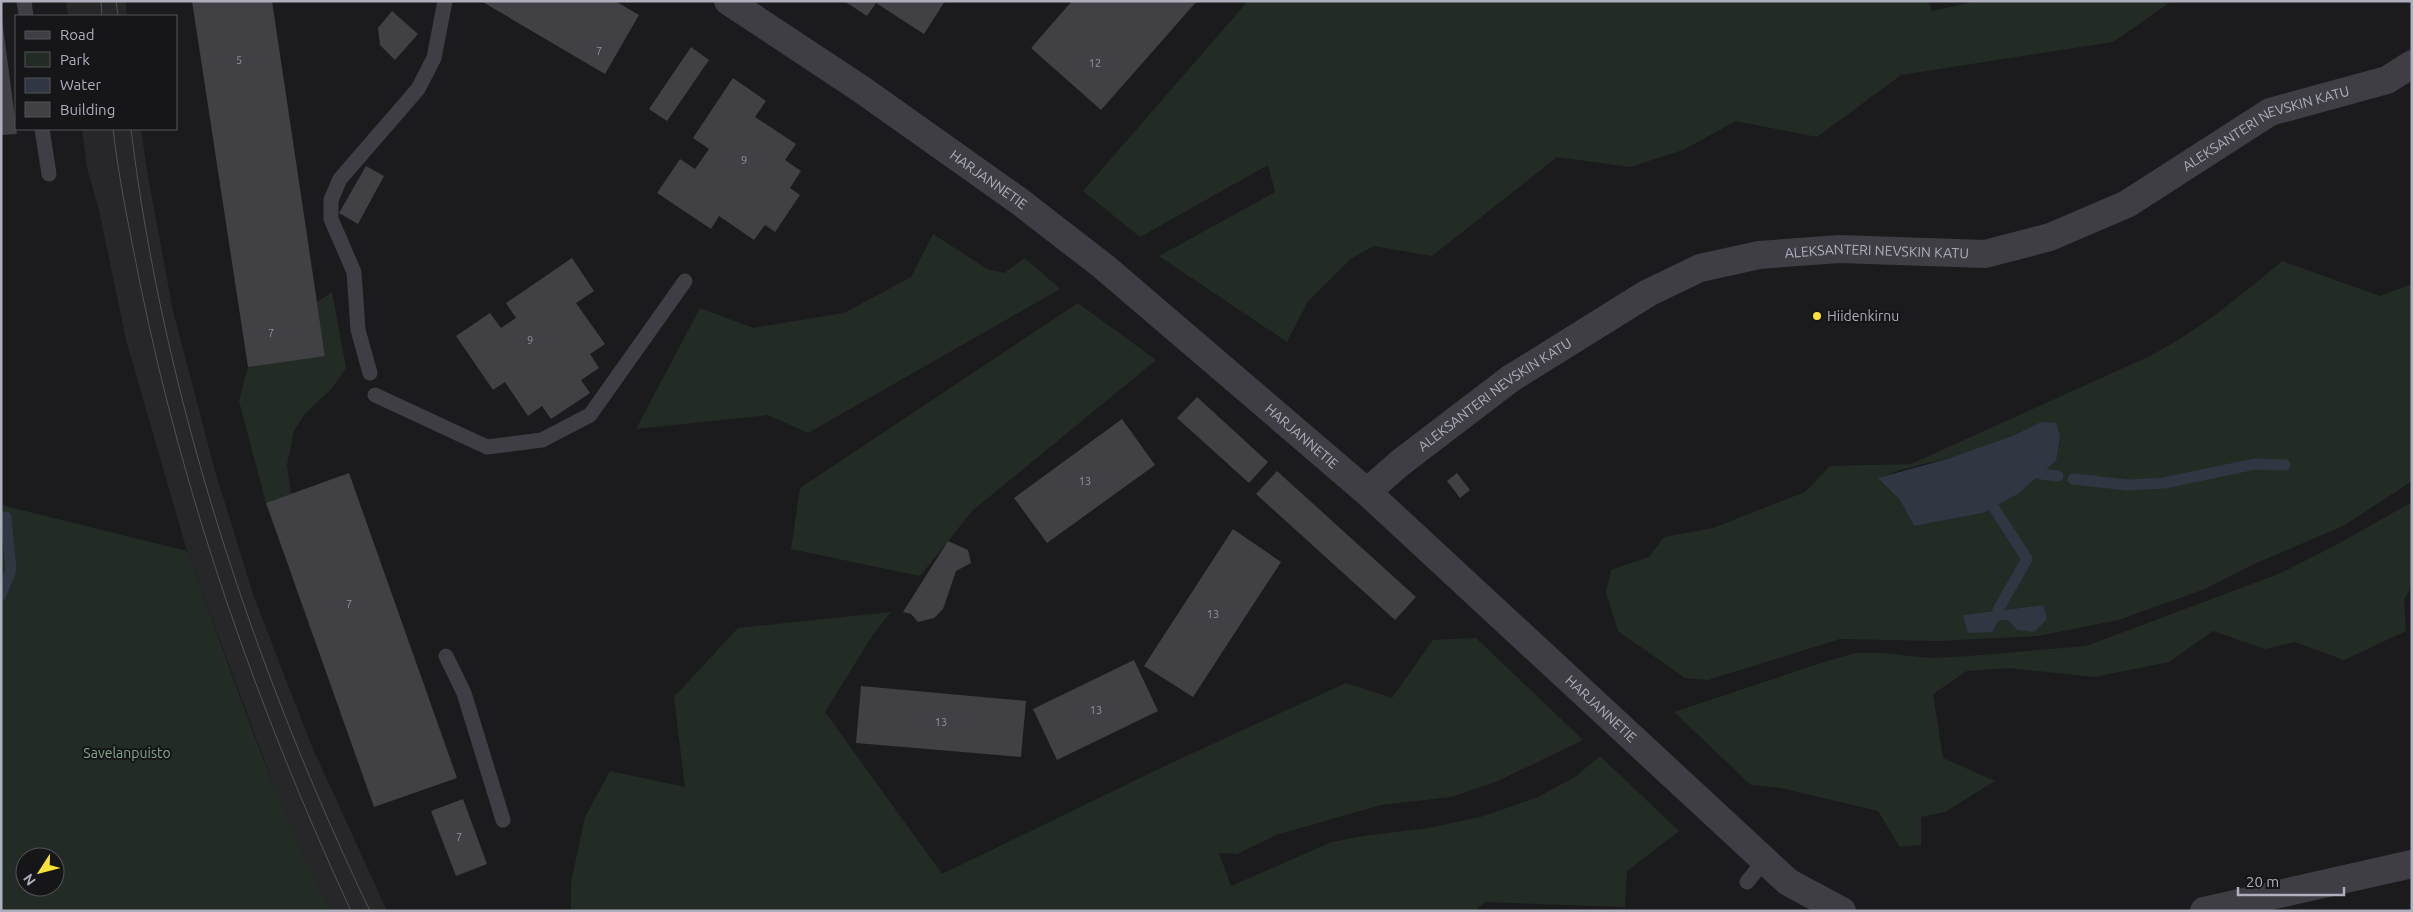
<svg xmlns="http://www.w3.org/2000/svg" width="2413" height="912" font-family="Ubuntu,sans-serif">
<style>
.built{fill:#27272a}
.green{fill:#222c25;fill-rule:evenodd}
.water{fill:#303642}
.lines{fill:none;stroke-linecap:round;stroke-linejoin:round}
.stream{stroke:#303642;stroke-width:11}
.building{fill:#414045}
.service{stroke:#3e3e44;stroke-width:15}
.minor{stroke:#3e3e44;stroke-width:28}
.tertiary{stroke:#3e3e44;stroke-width:28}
.tram{stroke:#4f4f58;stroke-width:1}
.poi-dot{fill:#f8e139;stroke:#161618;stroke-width:2}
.labels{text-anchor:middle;stroke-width:4;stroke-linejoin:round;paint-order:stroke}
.number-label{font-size:11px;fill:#92939f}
.street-label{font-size:14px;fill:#adafbd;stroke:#161618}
.poi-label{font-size:14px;fill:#adafbd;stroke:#161618;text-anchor:start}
.park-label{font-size:14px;fill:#84a88e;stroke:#161618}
</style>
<rect width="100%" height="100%" fill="#1b1b1d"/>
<!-- built -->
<path class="built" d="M 66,1 L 126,1 L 127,16 L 68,16 Z
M 82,129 L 141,129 L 147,171 L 173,311 L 215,471 L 254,597 L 310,742 L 387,911 L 331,911 L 312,875 L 279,800 L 187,551 L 126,340 L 99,210 L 87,168 Z"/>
<!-- green -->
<path class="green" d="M 1248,1 L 1929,1 L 1932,11 L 1978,1 L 2172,1 L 2113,42 L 1901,75 L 1817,137 L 1736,121 L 1683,150 L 1630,167 L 1557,157 L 1432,256 L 1374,246 L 1352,258 L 1308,301 L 1287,342 L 1159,256 L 1275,192 L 1268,165 L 1140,237 L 1083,191 Z
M 933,234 L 987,269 L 1004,273 L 1025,258 L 1060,289 L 808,433 L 768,415 L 636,429 L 700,308 L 753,328 L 844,313 L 911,277 Z
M 2282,261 L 2380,296 L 2412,284 L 2412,481 L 2345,525 L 2252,565 L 2205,589 L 2118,620 L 2038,636 L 1939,641 L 1840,639 L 1708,680 L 1685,678 L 1618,631 L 1606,592 L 1611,570 L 1649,557 L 1664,537 L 1713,528 L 1805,492 L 1830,466 L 1911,464 L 2150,356 C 2198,331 2241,296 2282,261 ZM 2041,422 L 2056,461 L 2018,494 L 1983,513 L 1914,526 L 1900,500 L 1879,479 C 1898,468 1923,465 1945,459 C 1978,450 2011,437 2041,422 ZM 2043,605 L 2008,620 L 1998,621 L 1963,615 Z
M 332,292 L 346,368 L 332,388 L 304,415 L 294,431 L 287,465 L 291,494 L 266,503 L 239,401 L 248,367 L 325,355 L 317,302 Z
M 1078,303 L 1156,360 L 972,511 L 920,576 L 791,549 L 800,488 Z
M 2412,502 L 2412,585 L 2404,600 L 2406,631 L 2344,660 L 2295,642 L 2265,649 L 2213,631 L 2169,662 L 2094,677 L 2009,668 L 1967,671 L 1933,694 L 1943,758 L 1995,781 L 1945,812 L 1921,817 L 1921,845 L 1900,847 L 1878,811 L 1781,788 L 1751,785 L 1674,712 L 1824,662 L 1856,653 L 1879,653 L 1931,658 L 1969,656 L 2086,646 L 2281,573 L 2336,545 Z
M 1,505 L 187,551 C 232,672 271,796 331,911 L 1,911 ZM 25,857 L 55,857 L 55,887 L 25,887 Z
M 891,612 L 874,633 L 825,712 L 942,874 L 1171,763 L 1346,683 L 1392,698 L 1433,640 L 1476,638 L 1583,740 L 1498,781 L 1451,797 L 1381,805 L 1276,835 L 1237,854 L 1219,853 L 1231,886 L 1332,842 L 1363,836 L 1429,828 L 1484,816 L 1538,797 L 1575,777 L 1600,756 L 1679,831 L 1627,871 L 1625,907 L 1485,902 L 1475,911 L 571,911 L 571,883 L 585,817 L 610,771 L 685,787 L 674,697 L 738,628 Z"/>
<!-- water -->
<path class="water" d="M 2041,422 L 2056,423 L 2060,436 L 2056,461 L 2018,494 L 1983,513 L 1914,526 L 1900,500 L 1878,478 L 1947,459 L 2012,436 Z
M 2043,605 L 2047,619 L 2034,632 L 2017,630 L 2008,620 L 1998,621 L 1992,632 L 1968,633 L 1963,615 Z"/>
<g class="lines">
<!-- stream -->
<path class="stream" d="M 2041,474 L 2058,476
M 2073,479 L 2128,485 L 2164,483 L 2255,464 L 2285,465
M 1994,508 L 2027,559 L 1998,610
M 1,595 L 11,570 L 6,517"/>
</g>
<!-- building -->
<path class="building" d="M 192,1 L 272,1 L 325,356 L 248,367 Z
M 481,1 L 615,1 L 639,15 L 605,74 Z
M 844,1 L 945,1 L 924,34 L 876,3 L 867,16 Z
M 1072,1 L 1197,1 L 1101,110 L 1031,48 Z
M 1,11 L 17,134 L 1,135 Z
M 392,11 L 418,34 L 395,60 L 380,45 L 378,28 Z
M 691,47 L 709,60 L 667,121 L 649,109 Z
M 733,78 L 766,101 L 755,117 L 796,144 L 785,160 L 801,171 L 790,188 L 800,195 L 775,232 L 765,225 L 754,240 L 719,216 L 711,229 L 657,193 L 680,159 L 695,169 L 709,149 L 693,138 Z
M 366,166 L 384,176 L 358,224 L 339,213 Z
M 572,258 L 594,291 L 576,303 L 605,344 L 590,354 L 599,368 L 581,380 L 590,393 L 551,419 L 542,406 L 528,416 L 505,382 L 493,390 L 456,336 L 490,313 L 501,328 L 516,318 L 506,303 Z
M 1197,397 L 1268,462 L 1249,483 L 1177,418 Z
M 1122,419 L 1155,465 L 1047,543 L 1014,498 Z
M 1277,471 L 1416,597 L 1395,620 L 1256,494 Z
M 349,473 L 457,778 L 374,807 L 266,503 Z
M 1457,473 L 1470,490 L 1460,498 L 1447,481 Z
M 1233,529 L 1281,562 L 1193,697 L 1144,666 Z
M 948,541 L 968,550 L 971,563 L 956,571 L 943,609 L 934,618 L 918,622 L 911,614 L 903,612 Z
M 1134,660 L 1158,711 L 1057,760 L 1033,709 Z
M 861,686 L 1026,701 L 1021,757 L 856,743 Z
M 463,799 L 487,864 L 456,876 L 431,811 Z"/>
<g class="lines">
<!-- service -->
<path class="service" d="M 24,1 L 26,16
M 42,129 L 49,174
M 370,373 L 358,330 L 354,272 L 331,219 L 331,200 L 340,179 L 418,89 L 434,58 L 445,1
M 375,395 L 487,447 L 542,440 L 590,415 L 685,281
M 446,656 L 464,693 L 503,820
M 1747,882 L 1764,861"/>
<!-- minor -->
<path class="minor" id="s1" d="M 1367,492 L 1400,463 L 1510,379 L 1648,293 L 1700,268 L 1759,255 L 1839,249 L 1985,254 L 2050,237 L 2127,204 L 2270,112 L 2387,80 L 2412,64"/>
<!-- tertiary -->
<g class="tertiary">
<path id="s2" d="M 728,1 L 861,89 L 1019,201 L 1103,266 L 1367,492 L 1788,882 L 1842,911"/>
<path d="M 2204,911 L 2412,864"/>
</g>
<!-- tram -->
<path class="tram" d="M 101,1 L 102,16
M 116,1 L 118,16
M 113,129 C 119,181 130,232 140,283 C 184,500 258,710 351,911
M 131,129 C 163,395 254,669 370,911"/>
</g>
<!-- markers -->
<circle class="poi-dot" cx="1817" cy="316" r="5"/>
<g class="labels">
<!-- number labels -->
<g class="number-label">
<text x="599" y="55">7</text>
<text x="239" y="64">5</text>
<text x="1095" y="67">12</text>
<text x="744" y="164">9</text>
<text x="271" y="337">7</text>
<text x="530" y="344">9</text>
<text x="1085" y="485">13</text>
<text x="349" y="608">7</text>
<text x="1213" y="618">13</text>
<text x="1096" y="714">13</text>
<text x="941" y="726">13</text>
<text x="459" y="841">7</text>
</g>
<!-- street labels -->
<g class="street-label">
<text dy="5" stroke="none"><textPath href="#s1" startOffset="1000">ALEKSANTERI NEVSKIN KATU</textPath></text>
<text dy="5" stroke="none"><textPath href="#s2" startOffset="316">HARJANNETIE</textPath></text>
<text dy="5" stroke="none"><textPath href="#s1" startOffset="581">ALEKSANTERI NEVSKIN KATU</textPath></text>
<text dy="5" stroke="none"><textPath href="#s1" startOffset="161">ALEKSANTERI NEVSKIN KATU</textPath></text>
<text dy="5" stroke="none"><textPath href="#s2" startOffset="721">HARJANNETIE</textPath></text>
<text dy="5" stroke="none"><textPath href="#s2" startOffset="1126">HARJANNETIE</textPath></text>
</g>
<!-- poi labels -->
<g class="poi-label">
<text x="1827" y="321">Hiidenkirnu</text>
</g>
<!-- park labels -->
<g class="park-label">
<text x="127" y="758">Savelanpuisto</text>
</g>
</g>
<!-- border -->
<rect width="2413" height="912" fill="none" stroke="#adafbd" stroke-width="5"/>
<!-- legend -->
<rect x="15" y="15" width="162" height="115" fill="#161618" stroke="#52535a"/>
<rect x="25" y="31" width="25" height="8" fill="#3e3e44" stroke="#52535a"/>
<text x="60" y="40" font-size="15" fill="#adafbd">Road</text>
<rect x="25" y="52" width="25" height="15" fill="#222c25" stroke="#52535a"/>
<text x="60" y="65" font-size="15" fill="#adafbd">Park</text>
<rect x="25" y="78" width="25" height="15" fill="#303642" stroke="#52535a"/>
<text x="60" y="90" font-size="15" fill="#adafbd">Water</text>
<rect x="25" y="102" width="25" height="15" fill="#414045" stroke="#52535a"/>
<text x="60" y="115" font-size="15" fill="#adafbd">Building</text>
<!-- north arrow -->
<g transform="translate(40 872) rotate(234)"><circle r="24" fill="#161618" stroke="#52535a"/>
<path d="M0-4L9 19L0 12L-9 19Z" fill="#f8e139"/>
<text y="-8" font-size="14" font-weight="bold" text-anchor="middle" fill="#adafbd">N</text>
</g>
<!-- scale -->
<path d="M2238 887v8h106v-8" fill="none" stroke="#adafbd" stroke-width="2.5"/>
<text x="2246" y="887" font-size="15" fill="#adafbd" stroke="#161618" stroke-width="4" paint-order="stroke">20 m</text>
</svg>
